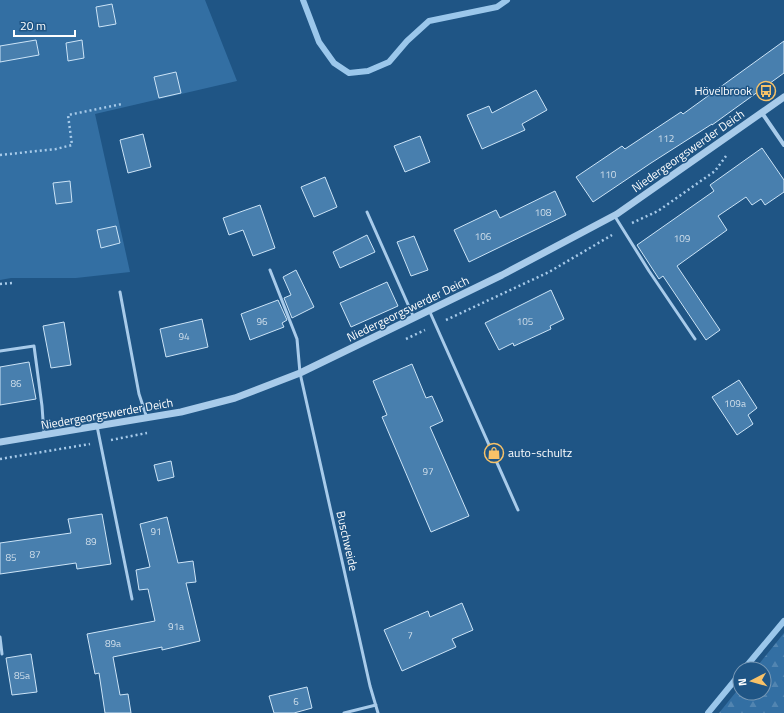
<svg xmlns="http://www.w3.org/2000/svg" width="784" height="713" font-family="'Titillium Web',sans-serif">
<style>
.forest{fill:url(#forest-firs)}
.green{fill:#336fa3}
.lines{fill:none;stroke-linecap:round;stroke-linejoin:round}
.stream{stroke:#9bc7eb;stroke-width:6}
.building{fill:#487fae;stroke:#cce4f7}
.path{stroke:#a8cbea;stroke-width:2.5;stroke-dasharray:2 3;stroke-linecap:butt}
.service{stroke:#a8cbea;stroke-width:3}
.minor{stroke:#a8cbea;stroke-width:4}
.tertiary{stroke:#a8cbea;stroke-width:7}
.labels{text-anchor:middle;stroke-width:3;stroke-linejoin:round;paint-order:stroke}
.number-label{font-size:10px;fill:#d1dfeb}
.poi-label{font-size:12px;fill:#fff;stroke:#1f5585;text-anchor:end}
.street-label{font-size:12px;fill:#fff;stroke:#1f5585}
</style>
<defs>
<pattern id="forest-firs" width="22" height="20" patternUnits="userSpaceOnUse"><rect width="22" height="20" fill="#336fa3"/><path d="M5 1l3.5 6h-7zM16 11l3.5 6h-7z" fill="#5285b1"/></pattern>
</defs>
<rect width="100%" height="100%" fill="#1f5585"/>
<!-- forest -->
<path class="forest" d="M 784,633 L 784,713 L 719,713 L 740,687 L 740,693 L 764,693 L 764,669 L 755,669 Z"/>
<!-- green -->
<path class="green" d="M 0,0 L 205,0 L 237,81 L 95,114 L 130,272 L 76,278 L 11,278 L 0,280 Z"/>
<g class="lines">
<!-- stream -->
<path class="stream" d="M 303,0 L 319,42 L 334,63 L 349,73 L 368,71 L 389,62 L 407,41 L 429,21 L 497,7 L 507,0
M 744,669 L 784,621
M 708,713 L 740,674"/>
</g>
<!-- building -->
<path class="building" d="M 112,4 L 116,24 L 99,27 L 96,7 Z
M 36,40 L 39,55 L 0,62 L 0,46 Z
M 82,40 L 84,58 L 68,61 L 66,43 Z
M 784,41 L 784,73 L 712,125 L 712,124 L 651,163 L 593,202 L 576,177 L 622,146 L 625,149 L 681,112 L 683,114 Z
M 176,72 L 181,93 L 159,98 L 154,77 Z
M 536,90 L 547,110 L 522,124 L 525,130 L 482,149 L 467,115 L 489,106 L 492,113 Z
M 143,134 L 151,167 L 128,173 L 120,140 Z
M 420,136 L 430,162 L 405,172 L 394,146 Z
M 762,148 L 784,180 L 784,192 L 765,205 L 761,199 L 752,205 L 746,197 L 718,216 L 727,230 L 677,266 L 720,330 L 706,340 L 663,276 L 659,279 L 637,245 L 714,191 L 710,185 Z
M 325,177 L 337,207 L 314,217 L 301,187 Z
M 70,181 L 72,202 L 56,204 L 53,183 Z
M 555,191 L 566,215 L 469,262 L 454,230 L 496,210 L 500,218 Z
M 260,205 L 275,248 L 253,256 L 243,230 L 229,235 L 223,218 Z
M 116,226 L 120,243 L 101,248 L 97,230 Z
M 367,235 L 375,252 L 340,268 L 333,252 Z
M 414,236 L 428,270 L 411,276 L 397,242 Z
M 296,270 L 314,307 L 292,318 L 284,298 L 291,295 L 283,277 Z
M 387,282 L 398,306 L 351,327 L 340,303 Z
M 551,290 L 564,319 L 550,326 L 551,329 L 514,346 L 513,343 L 499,350 L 485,323 Z
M 278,300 L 287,320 L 282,323 L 284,327 L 250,340 L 241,314 Z
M 202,319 L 208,347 L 166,357 L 160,329 Z
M 64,322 L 71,365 L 51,368 L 43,326 Z
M 29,362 L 36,399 L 0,405 L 0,367 Z
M 412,364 L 426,398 L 432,396 L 443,421 L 430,427 L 469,516 L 431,532 L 382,417 L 387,415 L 373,381 Z
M 739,380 L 757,408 L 748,415 L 753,424 L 737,435 L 712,397 Z
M 171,461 L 174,477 L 158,481 L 154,465 Z
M 102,514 L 111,564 L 77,569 L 76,563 L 0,574 L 0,543 L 71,533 L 68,519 Z
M 167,517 L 178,563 L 193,561 L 196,582 L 186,583 L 200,641 L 162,650 L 162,647 L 113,657 L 120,695 L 128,694 L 131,713 L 105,713 L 99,673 L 95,674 L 87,634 L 155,621 L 148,589 L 139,590 L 136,570 L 150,567 L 140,524 Z
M 462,603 L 473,630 L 452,639 L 456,647 L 402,671 L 384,630 L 428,611 L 430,617 Z
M 31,654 L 37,692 L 12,695 L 6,658 Z
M 307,687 L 312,708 L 294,713 L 274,713 L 269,696 Z"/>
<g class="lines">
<!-- path -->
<path class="path" d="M 0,155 L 56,149 L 72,145 L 68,115 L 122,104
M 632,223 L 658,211 L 715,171 L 726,156
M 0,284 L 12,283
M 446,320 L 549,272 L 612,235
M 406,339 L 425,330
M 111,440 L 147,433
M 0,459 L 90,444"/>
<!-- service -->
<path class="service" d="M 367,212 L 414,318
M 614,215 L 649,271 L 695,339
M 270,270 L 297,339 L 300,373 L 370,686 L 378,713
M 120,292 L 139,394 L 147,418
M 429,310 L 518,510
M 0,351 L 34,346 L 42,406 L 44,434
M 97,426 L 132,599
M 0,637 L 2,654
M 344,713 L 376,705"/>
<!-- minor -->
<path class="minor" d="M 762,113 L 784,145"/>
<!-- tertiary -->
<path class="tertiary" d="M 0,442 L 181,412 L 235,398 L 300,373 L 502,275 L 617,214 L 784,97"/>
</g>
<!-- icons -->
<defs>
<g id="bus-ring" transform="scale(1)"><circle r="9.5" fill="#1f5585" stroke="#f8c268" stroke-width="1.5"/><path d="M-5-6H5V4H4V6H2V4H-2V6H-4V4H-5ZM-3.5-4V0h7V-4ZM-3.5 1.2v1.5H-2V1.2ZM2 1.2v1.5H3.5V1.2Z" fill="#f8c268"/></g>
<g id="shop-ring" transform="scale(1)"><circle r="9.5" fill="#1f5585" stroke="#f8c268" stroke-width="1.5"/><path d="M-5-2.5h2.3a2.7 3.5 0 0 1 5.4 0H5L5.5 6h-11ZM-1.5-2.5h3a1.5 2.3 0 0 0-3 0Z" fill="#f8c268"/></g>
</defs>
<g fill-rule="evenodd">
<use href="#bus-ring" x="766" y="91"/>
<use href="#shop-ring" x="494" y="453"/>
</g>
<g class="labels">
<!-- number labels -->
<g class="number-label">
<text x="666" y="142">112</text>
<text x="608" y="178">110</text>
<text x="543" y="216">108</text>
<text x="483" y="240">106</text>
<text x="682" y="242">109</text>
<text x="262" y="325">96</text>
<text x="525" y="325">105</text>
<text x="184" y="340">94</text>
<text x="16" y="387">86</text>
<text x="735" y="407">109a</text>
<text x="428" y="475">97</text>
<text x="156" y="535">91</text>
<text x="91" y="545">89</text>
<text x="35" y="558">87</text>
<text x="11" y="561">85</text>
<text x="176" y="630">91a</text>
<text x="410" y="639">7</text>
<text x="113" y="647">89a</text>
<text x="22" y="679">85a</text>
<text x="296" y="705">6</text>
</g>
<!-- poi labels -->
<g class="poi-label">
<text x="752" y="95">Hövelbrook</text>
<text x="508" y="457" text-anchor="start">auto-schultz</text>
</g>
<!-- street labels -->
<g class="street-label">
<text transform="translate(688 151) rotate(-35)" y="4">Niedergeorgswerder Deich</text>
<text transform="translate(408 309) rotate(-26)" y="4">Niedergeorgswerder Deich</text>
<text transform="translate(107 414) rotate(-10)" y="4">Niedergeorgswerder Deich</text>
<text transform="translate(347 541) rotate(77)" y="4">Buschweide</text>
</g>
</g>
<!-- north arrow -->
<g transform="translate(752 681) rotate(264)"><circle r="19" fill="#1f5585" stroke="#7999b6"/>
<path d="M0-3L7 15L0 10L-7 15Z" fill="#f8c268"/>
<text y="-6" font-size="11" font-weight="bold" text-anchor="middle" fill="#ffffff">N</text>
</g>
<!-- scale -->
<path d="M14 30v6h61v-6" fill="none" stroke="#ffffff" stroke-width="2"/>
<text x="20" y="30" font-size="12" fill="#ffffff" stroke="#1f5585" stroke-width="3" paint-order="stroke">20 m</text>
</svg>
